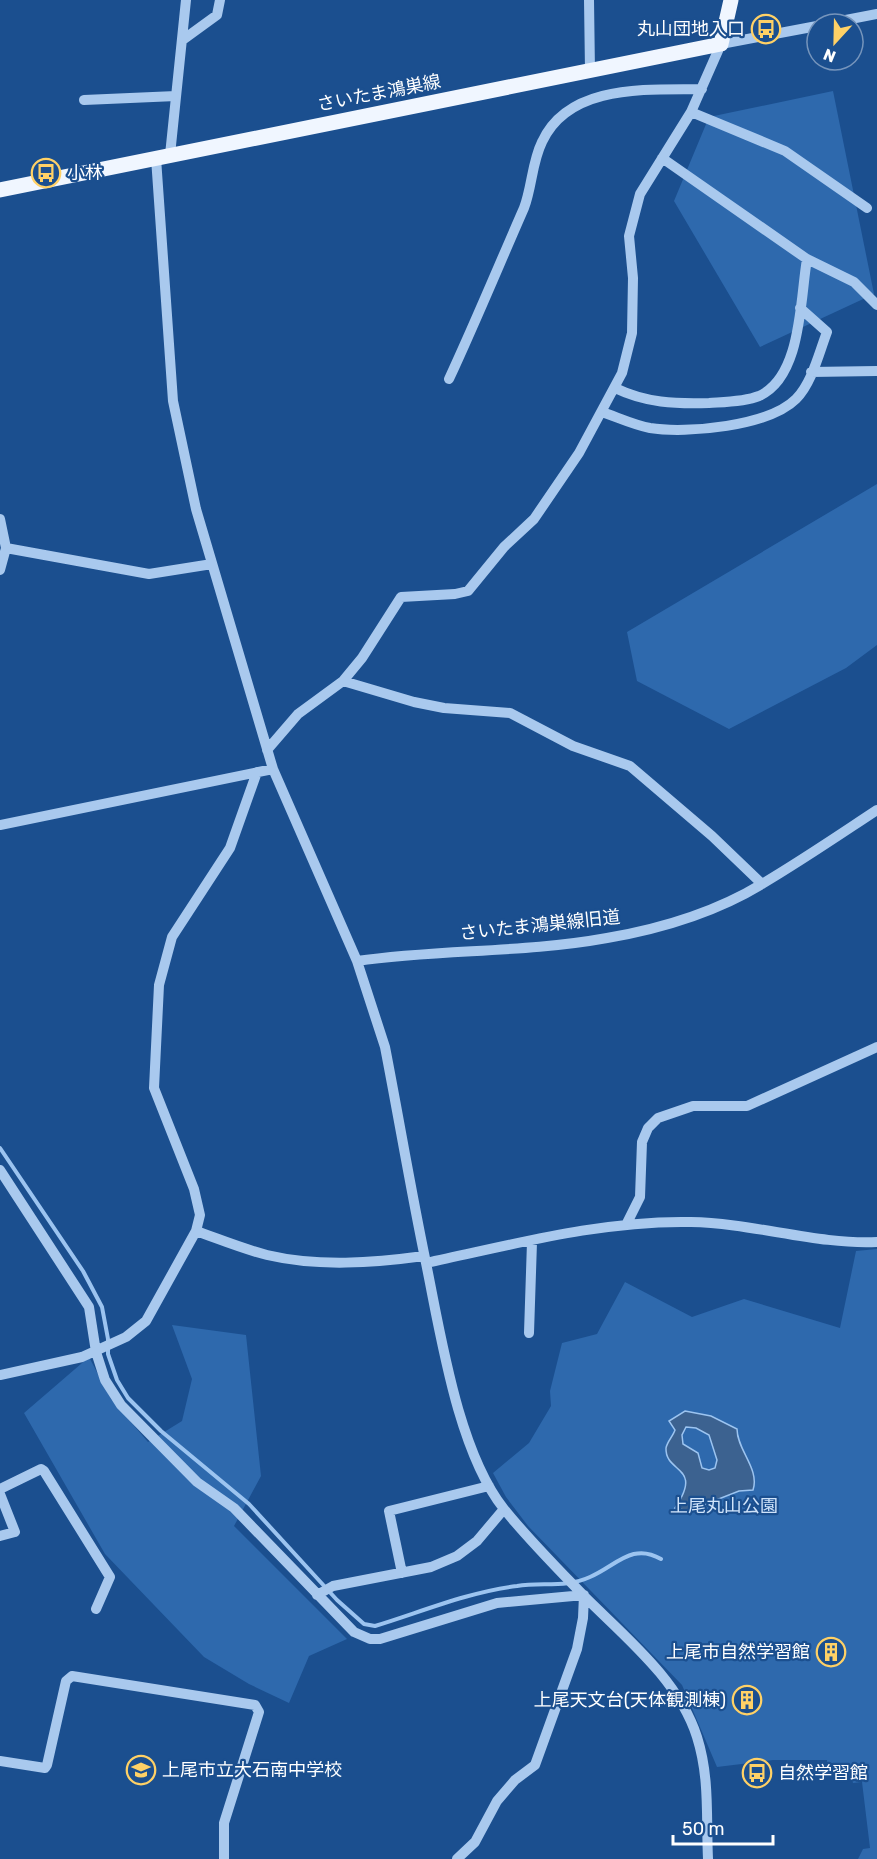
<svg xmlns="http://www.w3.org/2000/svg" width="877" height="1859" font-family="Rubik,'Noto Sans JP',sans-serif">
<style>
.green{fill:#2e69ad}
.water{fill:#3c6290;stroke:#9cc4f0;stroke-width:1.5;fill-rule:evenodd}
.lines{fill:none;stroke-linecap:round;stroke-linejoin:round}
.stream{stroke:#9cc4f0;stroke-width:4}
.minor{stroke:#a9c9ee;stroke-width:10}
.major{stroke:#f0f6ff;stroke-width:15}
.labels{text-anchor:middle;stroke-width:4.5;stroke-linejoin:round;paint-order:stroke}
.poi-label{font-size:18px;fill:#fff;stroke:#1b4f8f;text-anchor:end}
.street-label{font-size:18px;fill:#fff;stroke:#1b4f8f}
.park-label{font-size:18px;fill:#cfe3fa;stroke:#1b4f8f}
</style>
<rect width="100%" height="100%" fill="#1b4f8f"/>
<!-- green -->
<path class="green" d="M 833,91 L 874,294 L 760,347 L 674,201 L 709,117 Z
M 877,484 L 877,645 L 846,668 L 729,729 L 637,681 L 627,632 Z
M 877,1249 L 877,1859 L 858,1859 L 863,1849 L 870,1848 L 862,1782 L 853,1783 C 850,1770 839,1768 828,1770 L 827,1760 L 773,1760 L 717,1767 L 682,1685 L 528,1526 L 506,1497 L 493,1473 L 529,1443 L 551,1406 L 550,1391 L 562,1343 L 597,1334 L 625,1282 L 692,1317 L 744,1299 L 840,1328 L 856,1251 Z
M 172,1325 L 246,1335 L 261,1476 L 234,1526 L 347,1639 L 309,1656 L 289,1703 L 249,1684 L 204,1657 L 105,1554 L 24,1413 L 89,1357 L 111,1399 L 148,1442 L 182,1421 L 192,1379 Z"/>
<!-- water -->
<path class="water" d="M 685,1411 L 711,1416 L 737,1429 C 737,1450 760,1469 753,1490 L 739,1491 L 688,1511 L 675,1508 C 704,1465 665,1474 666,1448 C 667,1442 673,1436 675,1430 L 669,1421 ZM 686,1427 L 696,1428 L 709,1435 L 717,1460 L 715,1468 L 709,1470 L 702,1468 L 698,1453 L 683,1444 L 682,1435 Z"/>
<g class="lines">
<!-- stream -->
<path class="stream" d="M 0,1148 L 83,1271 L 102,1307 L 108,1339 L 108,1354 L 117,1380 L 128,1398 L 161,1431 L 249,1504 L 337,1600 L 364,1624 L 375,1626 C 421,1612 468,1592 517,1586 C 542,1582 566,1588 590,1577 C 616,1566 632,1542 661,1559"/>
<!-- minor -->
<path class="minor" d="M 589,0 L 590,71
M 825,24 L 877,14
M 184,39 L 217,15 L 220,0
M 84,100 L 176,96
M 691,112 L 785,151 L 867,208
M 170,155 L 186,0
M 156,158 L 173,401 L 196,509 L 273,769 L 357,961 L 385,1047 C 399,1119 411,1191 426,1263 C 441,1336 458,1451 504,1509 C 529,1540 557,1568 584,1596 C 625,1637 679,1680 697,1737 C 710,1778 706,1817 708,1859
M 662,158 L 807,259 L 854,282 L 877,305
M 811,372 L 877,371
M 449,379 C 475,323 499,265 524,208 C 532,187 532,162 542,142 C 569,83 649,90 702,89
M 615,388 C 646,403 675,404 709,403 C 724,402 744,402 759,396 C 802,377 800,299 807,259
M 602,412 C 617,417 634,425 650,428 C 687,434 769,426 796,399 C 812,383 819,353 827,332 L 800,308
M 0,519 L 6,548 L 0,570
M 6,548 L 149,574 L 212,564
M 343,681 L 414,702 L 444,708 L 510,713 L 573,746 L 630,766 L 712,836 L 762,884
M 267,750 L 298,714 L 343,681 L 362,658 L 401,597 L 455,594 L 468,591 L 504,547 L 534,519 L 579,453 L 622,373 L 632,333 L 633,278 L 629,236 L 640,194 L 691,112 L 721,44 L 817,26
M 0,825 L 273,769
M 357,961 C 440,949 525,953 607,938 C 659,929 716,912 762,884 C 801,861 839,835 877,810
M 0,1170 L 89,1307 L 96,1352 L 105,1380 L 121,1405 L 197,1482 L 234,1508 L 354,1632 L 370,1639 L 380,1639 L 497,1603 L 584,1595
M 626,1225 L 640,1197 L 642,1142 L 648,1128 L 658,1118 L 693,1106 L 747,1106 L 877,1047
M 196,1231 C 219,1239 243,1249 267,1255 C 318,1267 373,1263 424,1256
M 426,1263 C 512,1245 602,1220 691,1222 C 752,1223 819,1245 877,1242
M 529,1333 L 532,1242
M 0,1375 L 82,1357 L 126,1337 L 146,1321 L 196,1231 L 200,1215 L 194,1189 L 154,1088 L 159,985 L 172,937 L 230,848 L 257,772
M 0,1489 L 41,1469 L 44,1471 L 110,1577 L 96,1609
M 0,1494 L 15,1532 L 0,1536
M 402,1573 L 389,1511 L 489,1486
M 317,1595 L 333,1586 L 431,1567 L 457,1556 L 477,1541 L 504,1509
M 0,1761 L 45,1768 L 47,1765 L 66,1681 L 72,1676 L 255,1705 L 259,1712 L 224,1823 L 224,1859
M 457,1859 L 475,1842 L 497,1801 L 515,1780 L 535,1765 L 577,1649 L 583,1618 L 584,1595"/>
<!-- major -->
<path class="major" d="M 0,190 L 721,44 L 731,0"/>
</g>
<!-- icons -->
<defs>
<g id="bus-ring" transform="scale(1.5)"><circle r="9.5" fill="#1b4f8f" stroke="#ffd166" stroke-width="1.5"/><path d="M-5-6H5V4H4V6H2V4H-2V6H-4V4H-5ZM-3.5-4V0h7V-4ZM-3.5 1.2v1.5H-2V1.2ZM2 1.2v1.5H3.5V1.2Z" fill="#ffd166"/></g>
<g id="building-ring" transform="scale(1.5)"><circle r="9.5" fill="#1b4f8f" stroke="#ffd166" stroke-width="1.5"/><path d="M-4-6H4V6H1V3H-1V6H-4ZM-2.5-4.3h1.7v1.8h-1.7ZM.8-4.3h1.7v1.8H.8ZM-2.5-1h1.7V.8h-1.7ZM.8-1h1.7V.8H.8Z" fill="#ffd166"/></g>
<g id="school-ring" transform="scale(1.5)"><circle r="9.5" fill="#1b4f8f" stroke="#ffd166" stroke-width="1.5"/><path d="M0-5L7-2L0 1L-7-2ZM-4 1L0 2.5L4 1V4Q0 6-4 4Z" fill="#ffd166"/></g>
</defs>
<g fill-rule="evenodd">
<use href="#bus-ring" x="766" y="29"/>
<use href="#bus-ring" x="46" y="173"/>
<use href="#building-ring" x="831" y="1652"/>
<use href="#building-ring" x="747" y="1700"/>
<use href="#school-ring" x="141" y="1770"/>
<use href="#bus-ring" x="757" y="1773"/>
</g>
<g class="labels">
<!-- poi labels -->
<g class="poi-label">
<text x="745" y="35">丸山団地入口</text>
<text x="67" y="179" text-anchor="start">小林</text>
<text x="810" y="1658">上尾市自然学習館</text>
<text x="726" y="1706">上尾天文台(天体観測棟)</text>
<text x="162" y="1776" text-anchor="start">上尾市立大石南中学校</text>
<text x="778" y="1779" text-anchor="start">自然学習館</text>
</g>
<!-- street labels -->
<g class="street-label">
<text transform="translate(379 93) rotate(-11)" y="6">さいたま鴻巣線</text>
<text transform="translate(540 925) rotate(-6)" y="6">さいたま鴻巣線旧道</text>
</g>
<!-- park labels -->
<g class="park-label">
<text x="724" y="1512">上尾丸山公園</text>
</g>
</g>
<!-- north arrow -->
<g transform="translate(835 42) rotate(202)"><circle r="28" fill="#1b4f8f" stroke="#7695bc" stroke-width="1.5"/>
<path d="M0-4.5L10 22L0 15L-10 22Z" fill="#ffd166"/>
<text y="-9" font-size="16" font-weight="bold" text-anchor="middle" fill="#ffffff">N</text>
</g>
<!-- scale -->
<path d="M673 1835v9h100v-9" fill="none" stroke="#ffffff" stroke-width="3"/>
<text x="682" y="1835" font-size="18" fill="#ffffff" stroke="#1b4f8f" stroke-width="4.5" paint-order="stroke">50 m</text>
</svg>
